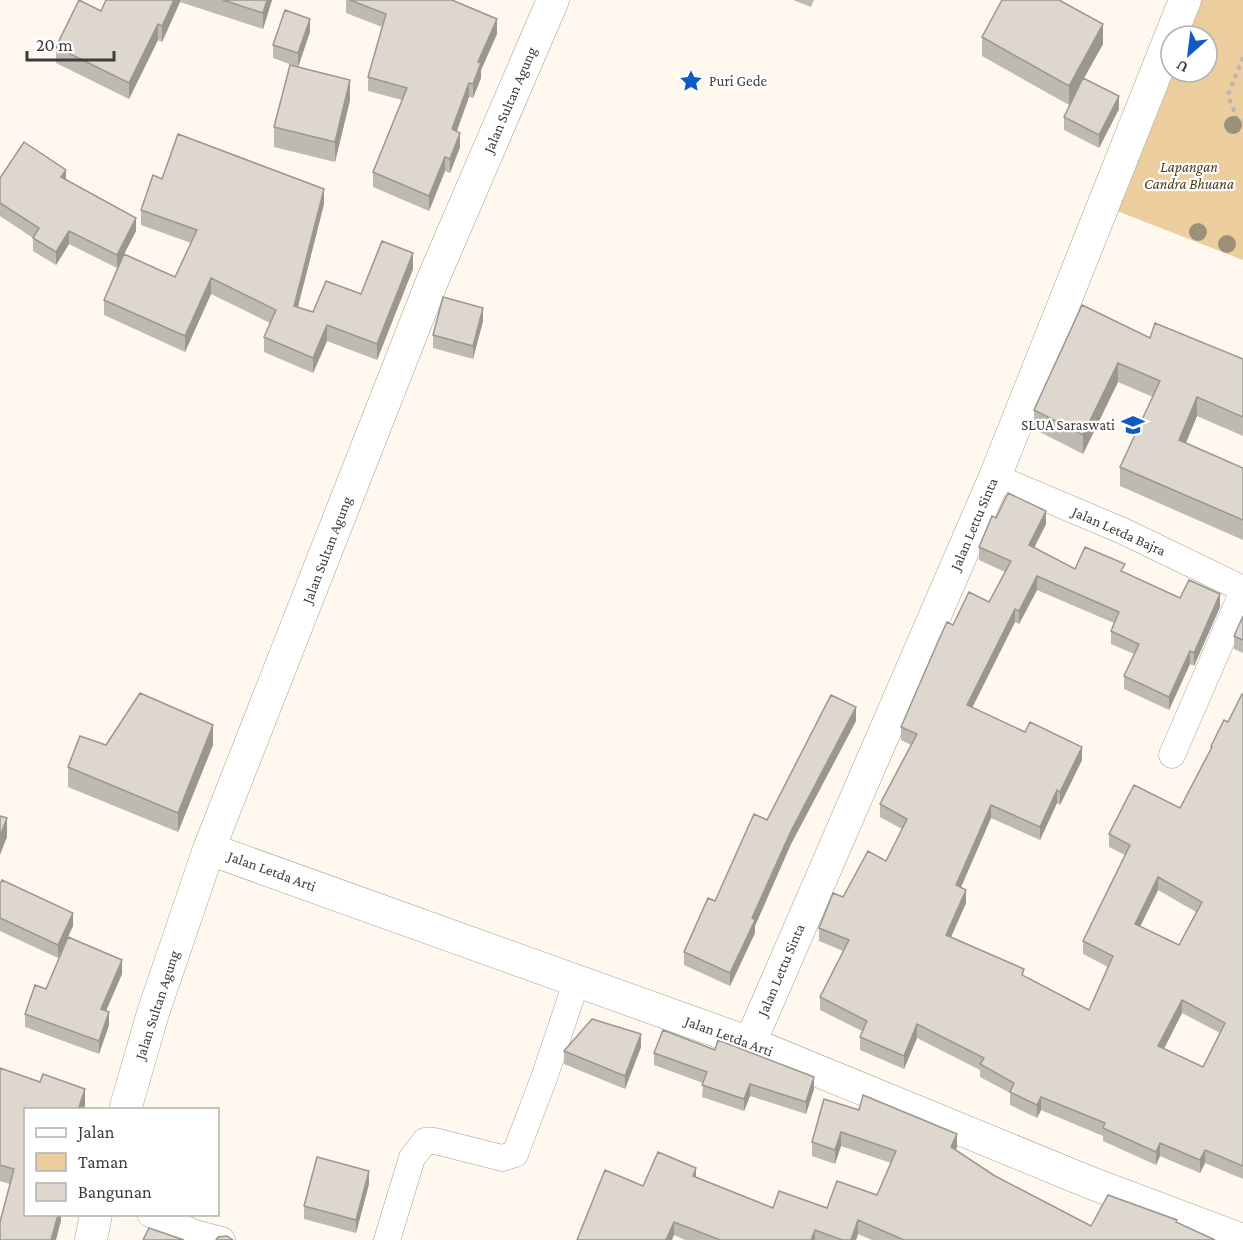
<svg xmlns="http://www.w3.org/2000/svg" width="1243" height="1240" font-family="'Crimson Pro',serif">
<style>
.green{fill:#ecce9e}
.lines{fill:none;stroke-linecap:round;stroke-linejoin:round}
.minor-casing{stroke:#a39e95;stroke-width:27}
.tertiary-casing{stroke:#a39e95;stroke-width:33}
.path{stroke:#bab5ae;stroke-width:4;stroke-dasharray:4.5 4.5;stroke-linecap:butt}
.minor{stroke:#fff;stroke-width:26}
.tertiary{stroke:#fff;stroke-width:32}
.tree{fill:#9d907b}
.wall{fill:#beb9b1;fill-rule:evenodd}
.shaded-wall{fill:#9b9690}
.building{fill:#ddd7ce;stroke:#9b9690;stroke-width:1.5;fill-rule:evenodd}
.labels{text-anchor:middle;stroke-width:4.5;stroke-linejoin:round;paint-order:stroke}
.poi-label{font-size:15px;fill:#3f3d39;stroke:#fff;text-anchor:start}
.street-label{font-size:15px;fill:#3f3d39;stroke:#fff}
.park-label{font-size:15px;font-style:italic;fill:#4d3b1c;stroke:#fff}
</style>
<rect width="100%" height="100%" fill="#fef8ef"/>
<!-- green -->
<path class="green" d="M 1199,0 L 1243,0 L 1243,260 L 1117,211 L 1171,72 L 1207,72 L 1207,36 L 1185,36 Z"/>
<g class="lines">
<!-- minor casing -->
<g class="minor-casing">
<path id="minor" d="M 995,477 L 1123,531 L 1243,589
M 1172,755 L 1243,591
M 150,1214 L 195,1233 L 222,1240
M 387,1240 L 412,1158 L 425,1141 L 435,1141 L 502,1158 L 515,1154 L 544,1078 L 577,980"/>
</g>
<!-- tertiary casing -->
<g class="tertiary-casing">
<path id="tertiary" d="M 209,849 L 750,1043 L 1091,1183 L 1243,1240
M 750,1043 L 995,477 L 1185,0
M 125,1110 L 153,1013 L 209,849 L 433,279 L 553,0
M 91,1240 L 96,1214"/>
</g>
<!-- path -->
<path class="path" d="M 1243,57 L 1228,95 L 1237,119 L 1243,121"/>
<!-- minor -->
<use href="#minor" class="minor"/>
<!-- tertiary -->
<use href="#tertiary" class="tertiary"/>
</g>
<!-- trees -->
<g class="tree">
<circle cx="1233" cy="125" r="9"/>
<circle cx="1198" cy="232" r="9"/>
<circle cx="1227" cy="244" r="9"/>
</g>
<!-- wall -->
<path class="wall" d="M 106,0 L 272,0 L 263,29 L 180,2 L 162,42 L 158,40 L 129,99 L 56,63 L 56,47 L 101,11 Z
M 346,0 L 452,0 L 497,34 L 481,70 L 481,78 L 473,98 L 469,97 L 457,131 L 460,147 L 450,173 L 445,171 L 429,211 L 373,187 L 373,172 L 402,100 L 368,91 L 368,77 L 382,27 L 346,13 Z
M 793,0 L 814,0 L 811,7 Z
M 310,32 L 298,67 L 273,58 L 273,45 Z
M 982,37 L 1103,44 L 1084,78 L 1119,109 L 1099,148 L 1064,130 L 1064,117 L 1078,88 L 1069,105 L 982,56 Z
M 350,100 L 335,162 L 274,147 L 274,127 Z
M 0,178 L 66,180 L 136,231 L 124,254 L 175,277 L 191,243 L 141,225 L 141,210 L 162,179 L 324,204 L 298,307 L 313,312 L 361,294 L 413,269 L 377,360 L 327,341 L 313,373 L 264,352 L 264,337 L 270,323 L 211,294 L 185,352 L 104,315 L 104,300 L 117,268 L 69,244 L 56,265 L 33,251 L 33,238 L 0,216 Z
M 483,321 L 473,359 L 433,348 L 433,335 Z
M 1150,338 L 1243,359 L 1243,436 L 1197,416 L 1186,443 L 1243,468 L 1243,540 L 1120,486 L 1120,467 L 1153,397 L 1118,382 L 1083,454 L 1034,429 L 1034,410 Z
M 996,518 L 1046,524 L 1034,548 L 1075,569 L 1125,573 L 1180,598 L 1220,607 L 1194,666 L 1190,664 L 1169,710 L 1124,689 L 1124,676 L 1134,654 L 1111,644 L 1111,631 L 1114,623 L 1037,590 L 1019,624 L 1015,622 L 972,708 L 1082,760 L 1060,805 L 1057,803 L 1040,840 L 991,818 L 960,888 L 966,903 L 951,937 L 1089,1010 L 1108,967 L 1083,954 L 1083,941 L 1125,855 L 1109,847 L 1109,834 L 1180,808 L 1211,750 L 1211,746 L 1228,722 L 1243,695 L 1243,1179 L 1205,1163 L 1200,1173 L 1160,1156 L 1156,1165 L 1103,1141 L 1103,1136 L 1041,1110 L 1037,1118 L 1010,1105 L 1010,1093 L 980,1077 L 980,1070 L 917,1038 L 904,1069 L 860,1050 L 860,1037 L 862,1031 L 820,1010 L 820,997 L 843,951 L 819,941 L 819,928 L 843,897 L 886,861 L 902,829 L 880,817 L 880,804 L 911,745 L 901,740 L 901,727 L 953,625 L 989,602 L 1005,572 L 979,560 L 979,547 ZM 1158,890 L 1196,912 L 1179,945 L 1140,926 ZM 1182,1013 L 1220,1033 L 1203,1067 L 1164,1049 Z
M 1243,616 L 1243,653 L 1234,649 L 1234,636 Z
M 856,721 L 791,844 L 755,926 L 755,933 L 730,986 L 684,965 L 684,952 L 715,901 L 767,820 Z
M 213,745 L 178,832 L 68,787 L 68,767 Z
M 0,884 L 73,926 L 58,958 L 0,931 Z
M 122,974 L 106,1011 L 109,1025 L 99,1054 L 25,1027 L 25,1014 L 46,989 Z
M 641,1047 L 625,1089 L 564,1064 L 564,1051 Z
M 654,1053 L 814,1089 L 806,1114 L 750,1096 L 744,1111 L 702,1097 L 703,1083 L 654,1065 Z
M 0,1068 L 85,1105 L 84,1110 L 26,1110 L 61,1215 L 61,1221 L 10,1184 L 0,1181 Z
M 824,1099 L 957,1147 L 956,1150 L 995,1176 L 1091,1226 L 1177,1222 L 1215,1240 L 872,1240 L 858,1234 L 856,1240 L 685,1240 L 674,1235 L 643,1186 L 696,1178 L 773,1208 L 827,1208 L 877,1195 L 891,1163 L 841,1146 L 835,1164 L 812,1156 L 812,1142 Z
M 369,1184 L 356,1233 L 304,1219 L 304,1206 Z"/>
<!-- shaded-wall -->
<path class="shaded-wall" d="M 174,0 L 180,0 L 180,2 L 162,42 L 162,26 Z
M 267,0 L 272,0 L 263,29 L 263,13 Z
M 310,19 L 310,32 L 298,67 L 298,53 Z
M 497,19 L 497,34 L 481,70 L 481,78 L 473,98 L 473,84 L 478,62 Z
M 158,24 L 158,40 L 129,99 L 129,83 Z
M 1103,24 L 1103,44 L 1069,105 L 1069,86 Z
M 350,80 L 350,100 L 335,162 L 335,142 Z
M 469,83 L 469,97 L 452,144 L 452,129 Z
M 1119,96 L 1119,109 L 1099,148 L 1099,135 Z
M 460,133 L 460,147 L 450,173 L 450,159 Z
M 445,157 L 445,171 L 429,211 L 429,196 Z
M 66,170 L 66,183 L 61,177 Z
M 324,189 L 324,204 L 294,322 L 294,306 Z
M 136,218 L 136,231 L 117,268 L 117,255 Z
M 69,231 L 69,244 L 56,265 L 56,252 Z
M 413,253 L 413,269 L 377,360 L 377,344 Z
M 211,278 L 211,294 L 185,352 L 185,336 Z
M 483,308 L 483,321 L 473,359 L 473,346 Z
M 327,325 L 327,341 L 313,373 L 313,358 Z
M 1118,363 L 1118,382 L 1083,454 L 1083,435 Z
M 1197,397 L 1197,416 L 1179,459 L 1179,440 Z
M 1046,511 L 1046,524 L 1029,558 L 1029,545 Z
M 1037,576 L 1037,590 L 1019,624 L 1019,611 Z
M 1220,594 L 1220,607 L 1194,666 L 1194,653 Z
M 1015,609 L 1015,622 L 967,718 L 967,705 Z
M 1190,651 L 1190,664 L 1169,710 L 1169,697 Z
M 856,707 L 856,721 L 791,844 L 755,926 L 755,933 L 730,986 L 730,973 L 752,918 L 791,831 Z
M 213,725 L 213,745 L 178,832 L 178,813 Z
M 1082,747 L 1082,760 L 1060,805 L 1060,792 Z
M 1057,790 L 1057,803 L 1040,840 L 1040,827 Z
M 991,805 L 991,818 L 956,899 L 956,885 Z
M 7,818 L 7,837 L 0,855 L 0,836 Z
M 1158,877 L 1158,890 L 1135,937 L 1135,924 Z
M 966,890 L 966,903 L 946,948 L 946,935 Z
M 73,913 L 73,926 L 58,958 L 58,945 Z
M 122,960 L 122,974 L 101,1022 L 101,1009 Z
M 1182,1000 L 1182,1013 L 1158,1060 L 1158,1046 Z
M 109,1012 L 109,1025 L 99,1054 L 99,1041 Z
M 917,1024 L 917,1038 L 904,1069 L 904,1056 Z
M 641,1034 L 641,1047 L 625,1089 L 625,1076 Z
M 814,1077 L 814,1089 L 806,1114 L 806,1102 Z
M 750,1084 L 750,1096 L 744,1111 L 744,1099 Z
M 85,1089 L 85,1105 L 84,1110 L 78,1110 Z
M 1041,1097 L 1041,1110 L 1037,1118 L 1037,1105 Z
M 841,1132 L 841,1146 L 835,1164 L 835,1150 Z
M 957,1134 L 957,1147 L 951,1161 L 951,1147 Z
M 1160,1143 L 1160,1156 L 1156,1165 L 1156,1152 Z
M 1205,1150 L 1205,1163 L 1200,1173 L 1200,1160 Z
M 696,1168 L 696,1182 L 693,1176 Z
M 369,1171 L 369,1184 L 356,1233 L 356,1220 Z
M 58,1215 L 61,1215 L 61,1221 L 56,1240 L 51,1240 Z
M 858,1220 L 858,1234 L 856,1240 L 851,1240 Z
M 674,1222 L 674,1235 L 672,1240 L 666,1240 Z
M 815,1230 L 815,1240 L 811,1240 Z"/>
<!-- building -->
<path class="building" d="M 79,0 L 101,11 L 106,0 L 174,0 L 162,26 L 158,24 L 129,83 L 56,47 Z
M 223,0 L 267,0 L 263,13 Z
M 350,0 L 452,0 L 497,19 L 478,62 L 481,63 L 473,84 L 469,83 L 452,129 L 460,133 L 450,159 L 445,157 L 429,196 L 373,172 L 407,88 L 368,77 L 386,14 Z
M 1002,0 L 1059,0 L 1103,24 L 1069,86 L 982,37 Z
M 285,10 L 310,19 L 298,53 L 273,45 Z
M 290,65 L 350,80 L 335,142 L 274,127 Z
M 1083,78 L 1119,96 L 1099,135 L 1064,117 Z
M 178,134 L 324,189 L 294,306 L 313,312 L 326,281 L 361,294 L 382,241 L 413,253 L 377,344 L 327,325 L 313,358 L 264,337 L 276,310 L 211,278 L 185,336 L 104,300 L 124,254 L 175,277 L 197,230 L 141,210 L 153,175 L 162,179 Z
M 24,142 L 66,170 L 61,177 L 136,218 L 117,255 L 69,231 L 56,252 L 33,238 L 39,228 L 0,203 L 0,178 Z
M 443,297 L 483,308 L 473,346 L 433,335 Z
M 1082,305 L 1150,338 L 1155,323 L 1243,359 L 1243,417 L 1197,397 L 1179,440 L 1243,468 L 1243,520 L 1120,467 L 1160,381 L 1118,363 L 1083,435 L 1034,410 Z
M 1008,493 L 1046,511 L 1029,545 L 1075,569 L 1085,547 L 1125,564 L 1121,571 L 1180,598 L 1189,580 L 1220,594 L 1194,653 L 1190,651 L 1169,697 L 1124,676 L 1139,644 L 1111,631 L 1119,612 L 1037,576 L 1019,611 L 1015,609 L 967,705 L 1025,732 L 1030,722 L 1082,747 L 1060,792 L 1057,790 L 1040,827 L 991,805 L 956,885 L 966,890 L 946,935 L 1024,969 L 1022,975 L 1089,1010 L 1113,956 L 1083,941 L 1130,845 L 1109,834 L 1134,785 L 1180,808 L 1212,747 L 1211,746 L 1224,720 L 1228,722 L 1242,694 L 1243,695 L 1243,1166 L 1205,1150 L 1200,1160 L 1160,1143 L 1156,1152 L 1103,1128 L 1105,1123 L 1041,1097 L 1037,1105 L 1010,1092 L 1014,1083 L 980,1064 L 984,1058 L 917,1024 L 904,1056 L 860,1037 L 867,1021 L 820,997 L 849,940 L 819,928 L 833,893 L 843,897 L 868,851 L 886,861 L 907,819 L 880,804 L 917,734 L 901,727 L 940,637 L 947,622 L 953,625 L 969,592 L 989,602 L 1011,561 L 979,547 L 992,516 L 996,518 ZM 1158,877 L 1202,902 L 1179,945 L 1135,924 ZM 1182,1000 L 1225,1023 L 1203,1067 L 1158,1046 Z
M 1243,616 L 1243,640 L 1234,636 Z
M 140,693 L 213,725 L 178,813 L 68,767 L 80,736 L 106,745 Z
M 831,695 L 856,707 L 791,831 L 752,918 L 755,920 L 730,973 L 684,952 L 708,898 L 715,901 L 754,814 L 767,820 Z
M 0,816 L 7,818 L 0,836 Z
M 2,880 L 73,913 L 58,945 L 0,918 L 0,884 Z
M 68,937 L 122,960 L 101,1009 L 109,1012 L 99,1041 L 25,1014 L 35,985 L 46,989 Z
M 592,1019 L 641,1034 L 625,1076 L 564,1051 Z
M 663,1030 L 715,1050 L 718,1040 L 814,1077 L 806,1102 L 750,1084 L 744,1099 L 702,1085 L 707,1072 L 654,1053 Z
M 0,1068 L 40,1082 L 43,1074 L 85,1089 L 78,1110 L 26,1110 L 26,1215 L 58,1215 L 51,1240 L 0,1240 L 0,1222 L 14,1169 L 0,1165 Z
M 863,1095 L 957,1134 L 951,1147 L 995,1176 L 1091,1226 L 1108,1195 L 1177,1220 L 1176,1222 L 1215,1240 L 904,1240 L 858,1220 L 851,1240 L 842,1240 L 815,1230 L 811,1240 L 720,1240 L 674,1222 L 666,1240 L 577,1240 L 605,1170 L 643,1186 L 658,1152 L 696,1168 L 693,1176 L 773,1208 L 779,1191 L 827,1208 L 837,1181 L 877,1195 L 896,1151 L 841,1132 L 835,1150 L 812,1142 L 824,1099 L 859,1110 Z
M 317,1157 L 369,1171 L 356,1220 L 304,1206 Z
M 149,1228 L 184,1240 L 143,1240 Z
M 227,1236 L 233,1240 L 216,1240 L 218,1237 Z"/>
<!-- icons -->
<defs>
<g id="sight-bare" transform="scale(1.8)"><path d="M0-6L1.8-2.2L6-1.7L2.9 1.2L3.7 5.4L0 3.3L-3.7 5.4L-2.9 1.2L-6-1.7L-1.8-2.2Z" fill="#115ac5" stroke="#fff" stroke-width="2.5" paint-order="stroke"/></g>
<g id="school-bare" transform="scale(1.8)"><path d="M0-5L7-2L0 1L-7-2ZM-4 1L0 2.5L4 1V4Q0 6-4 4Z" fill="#115ac5" stroke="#fff" stroke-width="2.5" paint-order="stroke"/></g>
</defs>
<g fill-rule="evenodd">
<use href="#sight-bare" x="691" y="81"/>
<use href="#school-bare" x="1133" y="425"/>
</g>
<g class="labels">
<!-- poi labels -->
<g class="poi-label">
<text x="709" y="86">Puri Gede</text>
<text x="1115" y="430" text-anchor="end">SLUA Saraswati</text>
</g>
<!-- street labels -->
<g class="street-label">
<text transform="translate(510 100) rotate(-67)" y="5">Jalan Sultan Agung</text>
<text transform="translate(974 524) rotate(-67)" y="5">Jalan Lettu Sinta</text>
<text transform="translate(1119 531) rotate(24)" y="5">Jalan Letda Bajra</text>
<text transform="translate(327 550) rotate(-69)" y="5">Jalan Sultan Agung</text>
<text transform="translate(272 871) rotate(20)" y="5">Jalan Letda Arti</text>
<text transform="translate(781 970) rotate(-67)" y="5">Jalan Lettu Sinta</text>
<text transform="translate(157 1005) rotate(-72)" y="5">Jalan Sultan Agung</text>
<text transform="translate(729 1036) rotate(20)" y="5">Jalan Letda Arti</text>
</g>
<!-- park labels -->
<g class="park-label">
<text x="1189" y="172">Lapangan<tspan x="1189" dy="17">Candra Bhuana</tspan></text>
</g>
</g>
<!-- legend -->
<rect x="24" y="1108" width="195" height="108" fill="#ffffff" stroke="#b2b1b0" stroke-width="1.5"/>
<rect x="36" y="1128" width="30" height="9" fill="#ffffff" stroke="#b2b1b0" stroke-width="1.5"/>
<text x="78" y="1138" font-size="18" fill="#3f3d39">Jalan</text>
<rect x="36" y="1153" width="30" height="18" fill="#ecce9e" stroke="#b2b1b0" stroke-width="1.5"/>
<text x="78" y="1168" font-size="18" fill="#3f3d39">Taman</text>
<rect x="36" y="1183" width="30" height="18" fill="#ddd7ce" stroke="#b2b1b0" stroke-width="1.5"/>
<text x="78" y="1198" font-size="18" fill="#3f3d39">Bangunan</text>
<!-- north arrow -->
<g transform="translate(1189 54) rotate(208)"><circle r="28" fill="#ffffff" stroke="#b2b1b0" stroke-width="1.5"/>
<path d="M0-4.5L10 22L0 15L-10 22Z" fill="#115ac5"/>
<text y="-9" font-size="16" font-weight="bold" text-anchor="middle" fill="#3f3d39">U</text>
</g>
<!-- scale -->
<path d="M27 51v9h87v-9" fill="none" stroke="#3f3d39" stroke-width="3"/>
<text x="36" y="51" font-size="18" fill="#3f3d39" stroke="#ffffff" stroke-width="4.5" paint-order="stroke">20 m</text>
</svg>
